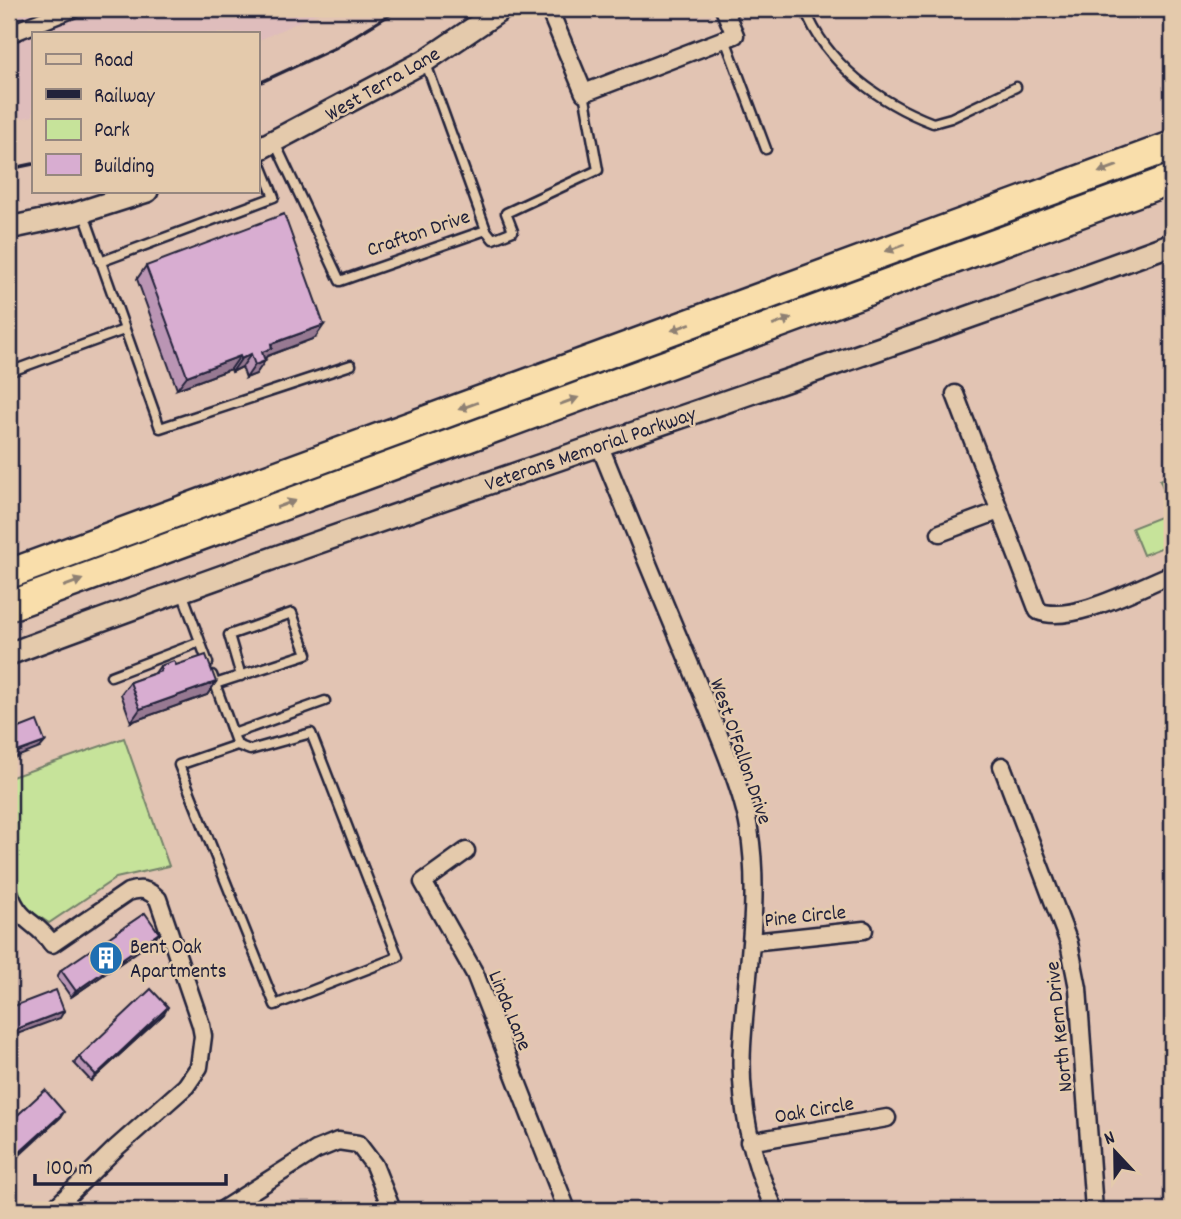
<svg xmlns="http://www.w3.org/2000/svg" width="1181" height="1219" font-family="Dekko,sans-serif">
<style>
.built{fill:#dfbdbc}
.green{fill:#c6e39a;stroke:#74826a;stroke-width:2}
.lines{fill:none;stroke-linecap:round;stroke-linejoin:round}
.lane-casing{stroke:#22223b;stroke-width:13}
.street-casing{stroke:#22223b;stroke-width:21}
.secondary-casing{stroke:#22223b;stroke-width:26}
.highway-casing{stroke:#22223b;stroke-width:33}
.lane{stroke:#e4caac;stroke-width:8}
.street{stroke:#e4caac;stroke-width:16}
.secondary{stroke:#e4caac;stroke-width:21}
.highway{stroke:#f9deab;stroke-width:28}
.rail{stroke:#22223b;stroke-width:3.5}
.wall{fill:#ba95b4;stroke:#22223b;stroke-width:2}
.shaded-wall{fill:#977992;stroke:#22223b;stroke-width:2}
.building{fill:#d8add1;stroke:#22223b;stroke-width:2}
.oneway{fill:#8e8073}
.labels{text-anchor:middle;stroke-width:5;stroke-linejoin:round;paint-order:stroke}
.street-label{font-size:21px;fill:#22223b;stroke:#e4caac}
.poi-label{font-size:21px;fill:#22223b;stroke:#e4caac;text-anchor:start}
</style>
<rect width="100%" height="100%" fill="#e2c4b3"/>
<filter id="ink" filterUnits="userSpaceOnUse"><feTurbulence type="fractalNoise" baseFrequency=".0143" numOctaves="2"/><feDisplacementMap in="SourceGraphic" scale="14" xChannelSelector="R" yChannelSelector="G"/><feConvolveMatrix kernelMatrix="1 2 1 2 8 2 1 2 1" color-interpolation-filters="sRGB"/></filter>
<g filter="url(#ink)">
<!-- built -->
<path class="built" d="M 9,9 L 327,9 L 257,41 L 257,33 L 33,33 L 33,116 L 9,121 Z"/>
<!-- green -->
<path class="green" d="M 1172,475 L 1172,511 L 1160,480 Z
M 1160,517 L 1171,544 L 1143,555 L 1132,528 Z
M 124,738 L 169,866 L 116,878 L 49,923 L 23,906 L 9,868 L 9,778 Z"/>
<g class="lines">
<!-- lane casing -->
<g class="lane-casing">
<path id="lane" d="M 805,9 C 826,64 880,103 933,123 L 951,118 L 1016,87
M 725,39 L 766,149
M 275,143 L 340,281 L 486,230 L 425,61
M 84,214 L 160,428 L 351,365
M 486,230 L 493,239 L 513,231 L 506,213 L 598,170 L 584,93
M 100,262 L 274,197 L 257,155
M 9,372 L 124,330
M 182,592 L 208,663
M 212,675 L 237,745 L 179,765 L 275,1005 L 398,957 L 311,733 L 250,750 L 237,745
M 111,676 L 200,642
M 215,684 L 307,654 L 292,613 L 229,635 L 241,676
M 233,734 L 325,701"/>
</g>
<!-- street casing -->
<g class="street-casing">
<path id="street" d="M 549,9 L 584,93 L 735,35 L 724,9
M 9,34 L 72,9
M 955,394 L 1038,611 C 1071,625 1139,587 1172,574
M 599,444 C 631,523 663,601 696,679 C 713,721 742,786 749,829 C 761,901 746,974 742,1046 C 739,1102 751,1160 775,1210
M 940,533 L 999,511
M 1002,766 L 1069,943 L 1078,988 L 1094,1210
M 466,851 L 423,882 L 475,974 L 567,1210
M 9,892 C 20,924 36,920 52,944 L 128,892 C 141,888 148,889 158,899 L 201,1025 L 203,1036 L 199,1067 L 186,1086 L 116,1148 L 53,1210
M 752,942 L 864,930
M 749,1142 L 887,1118
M 222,1210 L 316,1150 L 338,1141 L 358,1144 L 374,1165 L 392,1210"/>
</g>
<!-- secondary casing -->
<g class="secondary-casing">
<path id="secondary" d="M 257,150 L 425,61 L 502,9
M 9,228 L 75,214 L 147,191
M 9,654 C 394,510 786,386 1172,244"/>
</g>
<!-- highway casing -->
<g class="highway-casing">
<path id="highway" d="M 9,574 L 1172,146
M 9,606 L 1172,179"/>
</g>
<!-- lane -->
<use href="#lane" class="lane"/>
<!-- street -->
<use href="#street" class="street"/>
<!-- secondary -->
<use href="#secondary" class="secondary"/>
<!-- highway -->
<use href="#highway" class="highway"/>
<!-- rail -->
<path class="rail" d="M 257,84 L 335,48 L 399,9
M 9,169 L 33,164"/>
</g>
<!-- wall -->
<path class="wall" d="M 146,266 L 315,338 L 267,356 L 256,374 L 246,378 L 242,367 L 232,372 L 231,369 L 177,389 L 137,279 Z
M 176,665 L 216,682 L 207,695 L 131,722 L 121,694 L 130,682 L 155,673 L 160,666 Z
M 159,933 L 154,940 L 71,997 L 57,977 L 61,970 Z
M 164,1014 L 91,1081 L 74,1063 L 79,1057 Z"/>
<!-- shaded-wall -->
<path class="shaded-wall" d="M 324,325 L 315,338 L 267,356 L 263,361 L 262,352 L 271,344 Z
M 251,354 L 242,367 L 232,372 L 241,359 Z
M 240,356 L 231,369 L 177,389 L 187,376 Z
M 265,361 L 256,374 L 246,378 L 255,365 Z
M 216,682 L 207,695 L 131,722 L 140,709 Z
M 45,742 L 40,748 L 9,760 L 9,755 Z
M 159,933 L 154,940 L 71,997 L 76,991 Z
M 168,1007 L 164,1014 L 91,1081 L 96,1075 Z
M 64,1011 L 60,1018 L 9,1037 L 9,1032 Z
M 64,1112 L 60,1118 L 9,1165 L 9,1162 Z"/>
<!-- building -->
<path class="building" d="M 284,214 L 324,325 L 271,344 L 272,348 L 262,352 L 265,361 L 255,365 L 251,354 L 241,359 L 240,356 L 187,376 L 146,266 Z
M 206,655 L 216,682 L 140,709 L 130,682 L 161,671 L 160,666 L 174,661 L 176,665 Z
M 37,721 L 45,742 L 9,755 L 9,732 Z
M 145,913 L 159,933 L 76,991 L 61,970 Z
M 151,989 L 168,1007 L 96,1075 L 79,1057 Z
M 56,990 L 64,1011 L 9,1032 L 9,1008 Z
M 45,1090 L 64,1112 L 9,1162 L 9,1123 Z"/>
<!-- one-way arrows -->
<defs><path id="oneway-solid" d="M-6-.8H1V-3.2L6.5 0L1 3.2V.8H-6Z" transform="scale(1.75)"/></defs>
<g class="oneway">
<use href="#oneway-solid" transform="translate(1108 169) rotate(160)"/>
<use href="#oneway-solid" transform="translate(895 248) rotate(160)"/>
<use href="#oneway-solid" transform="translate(782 322) rotate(-20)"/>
<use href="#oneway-solid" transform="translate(681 327) rotate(159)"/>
<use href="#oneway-solid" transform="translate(569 401) rotate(-20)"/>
<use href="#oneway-solid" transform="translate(468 406) rotate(160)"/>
<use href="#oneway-solid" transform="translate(286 504) rotate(-20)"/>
<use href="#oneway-solid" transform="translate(73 583) rotate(-20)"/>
</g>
</g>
<!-- icons -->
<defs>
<g id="building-disc" transform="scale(1.75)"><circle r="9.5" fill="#1f6fb2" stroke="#e4caac"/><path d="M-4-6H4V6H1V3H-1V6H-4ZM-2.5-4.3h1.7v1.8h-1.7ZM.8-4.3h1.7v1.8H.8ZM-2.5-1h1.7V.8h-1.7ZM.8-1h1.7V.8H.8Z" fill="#fff"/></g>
</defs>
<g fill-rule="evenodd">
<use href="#building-disc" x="106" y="958"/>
</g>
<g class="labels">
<!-- street labels -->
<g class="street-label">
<text transform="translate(382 83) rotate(-30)" y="7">West Terra Lane</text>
<text transform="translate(418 232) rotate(-19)" y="7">Crafton Drive</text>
<text transform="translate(590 448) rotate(-19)" y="7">Veterans Memorial Parkway</text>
<text transform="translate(742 751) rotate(71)" y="7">West O'Fallon Drive</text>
<text transform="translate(805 915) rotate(-6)" y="7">Pine Circle</text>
<text transform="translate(511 1010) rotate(68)" y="7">Linda Lane</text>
<text transform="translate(1058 1027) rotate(-96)" y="7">North Kern Drive</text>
<text transform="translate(814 1109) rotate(-10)" y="7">Oak Circle</text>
</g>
<!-- poi labels -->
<g class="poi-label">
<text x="130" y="953">Bent Oak<tspan x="130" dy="24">Apartments</tspan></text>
</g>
</g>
<!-- margin -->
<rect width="1181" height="1219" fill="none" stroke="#e4caac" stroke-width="35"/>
<rect x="18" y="18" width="1146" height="1184" fill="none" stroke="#22223b" stroke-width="2.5" filter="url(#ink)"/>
<!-- legend -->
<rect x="32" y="32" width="228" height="161" fill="#e4caac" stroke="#96877f" stroke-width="2"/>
<rect x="46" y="54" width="35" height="10" fill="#e4caac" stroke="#96877f" stroke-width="2"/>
<text x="94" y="66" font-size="21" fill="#22223b">Road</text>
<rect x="46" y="89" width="35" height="10" fill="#22223b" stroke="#96877f" stroke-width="2"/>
<text x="94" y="102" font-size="21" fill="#22223b">Railway</text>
<rect x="46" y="119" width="35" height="21" fill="#c6e39a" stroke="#96877f" stroke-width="2"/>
<text x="94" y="136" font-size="21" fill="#22223b">Park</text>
<rect x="46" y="154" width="35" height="21" fill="#d8add1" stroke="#96877f" stroke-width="2"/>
<text x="94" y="172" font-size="21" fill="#22223b">Building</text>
<!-- north arrow -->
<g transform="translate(1115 1152) rotate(338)" stroke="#e4caac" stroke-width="5" paint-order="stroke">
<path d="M0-5L12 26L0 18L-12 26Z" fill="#22223b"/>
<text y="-10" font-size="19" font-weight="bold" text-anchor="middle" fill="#22223b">N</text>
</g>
<!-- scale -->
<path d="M35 1174v10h191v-10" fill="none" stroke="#22223b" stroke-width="3.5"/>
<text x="46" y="1174" font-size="21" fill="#22223b" stroke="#e4caac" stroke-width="5" paint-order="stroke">100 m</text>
</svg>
